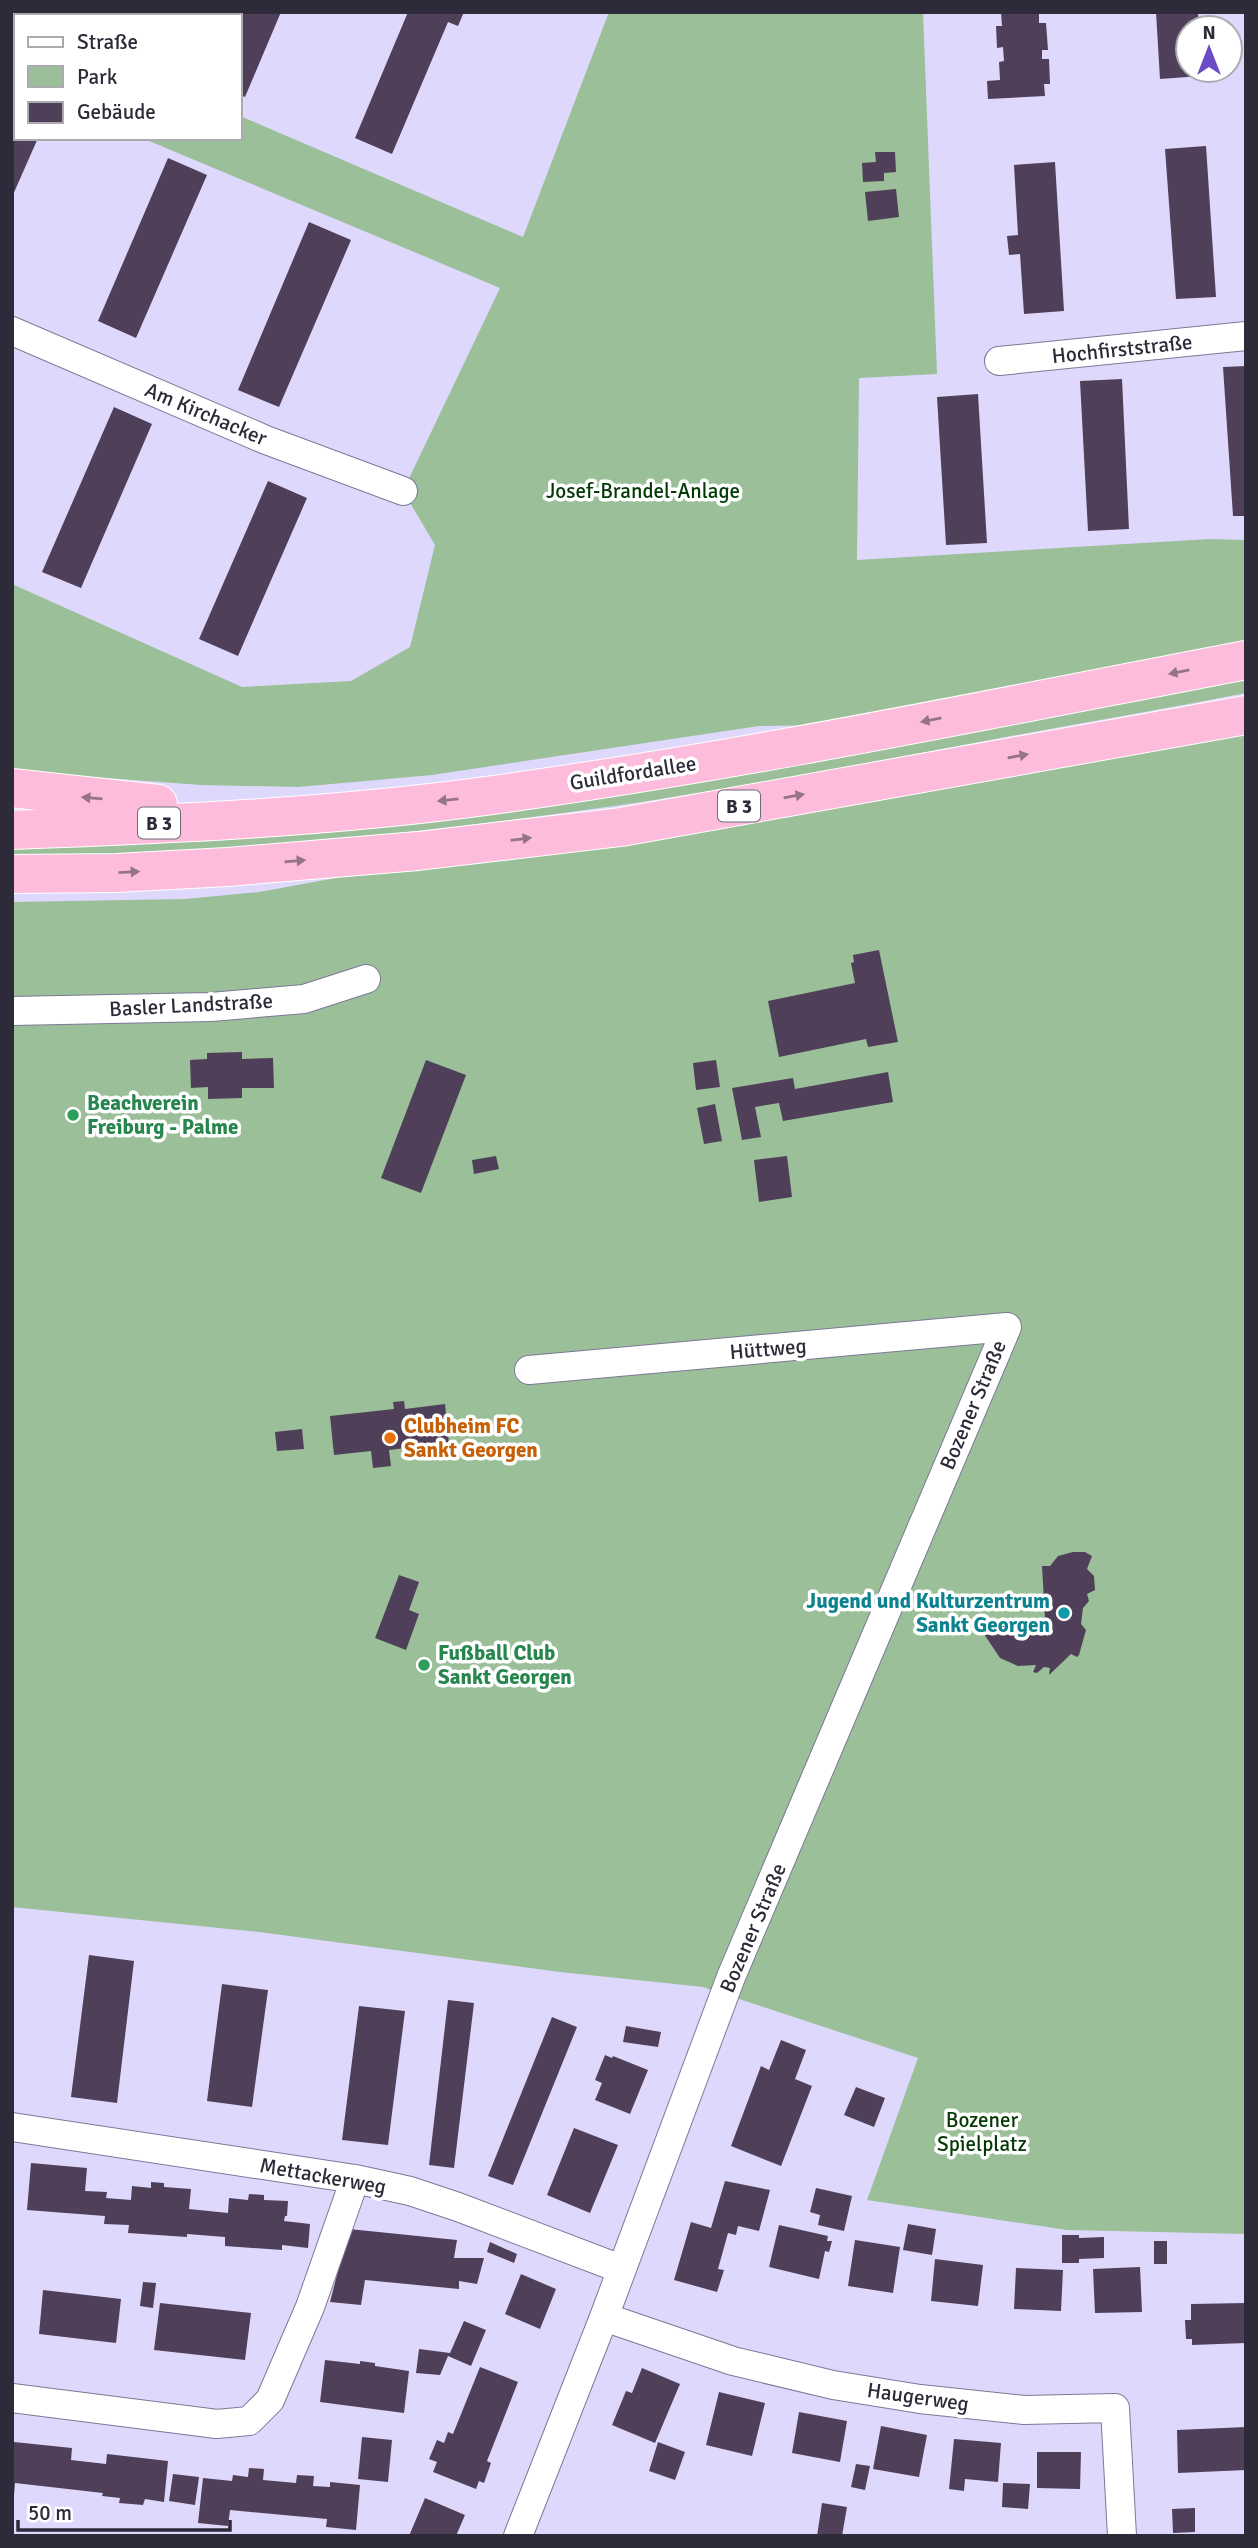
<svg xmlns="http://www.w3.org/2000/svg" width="1258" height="2548" font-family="Signika,sans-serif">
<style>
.green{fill:#9bbf99}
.building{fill:#503f59}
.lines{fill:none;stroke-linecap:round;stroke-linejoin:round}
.street-casing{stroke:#7c7897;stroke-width:30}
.highway-casing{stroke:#fff;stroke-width:40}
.street{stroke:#fff;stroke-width:28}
.highway{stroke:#fdbcdc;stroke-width:38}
.oneway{fill:#95748a}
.leisure-dot{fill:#2e9e5b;stroke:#fff;stroke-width:2.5}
.food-dot{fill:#e8710a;stroke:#fff;stroke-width:2.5}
.culture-dot{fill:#0f9aa8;stroke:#fff;stroke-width:2.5}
.labels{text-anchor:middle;stroke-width:7;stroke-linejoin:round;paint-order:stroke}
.shield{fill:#fff;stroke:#6c6b74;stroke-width:2}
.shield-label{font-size:19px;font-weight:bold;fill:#2d2b39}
.street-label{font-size:21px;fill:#2d2b39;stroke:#fff}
.park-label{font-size:21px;fill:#033a04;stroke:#fff}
.leisure-label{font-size:21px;font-weight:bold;fill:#27864d;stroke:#fff;text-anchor:start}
.food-label{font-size:21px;font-weight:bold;fill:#c56008;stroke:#fff;text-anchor:start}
.culture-label{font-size:21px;font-weight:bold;fill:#0d838f;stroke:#fff;text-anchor:end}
</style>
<rect width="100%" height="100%" fill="#ded9fc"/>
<!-- green -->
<path class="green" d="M 609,12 L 923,12 L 937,374 L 859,378 L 857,560 L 1210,539 L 1246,540 L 1246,646 L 827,725 L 759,726 L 432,775 L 298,787 L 201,785 L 12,771 L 12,584 L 242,687 L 351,681 L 410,647 L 435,545 L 403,491 L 500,288 L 142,138 L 240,138 L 240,116 L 523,237 Z
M 1246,675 L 1246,693 C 1166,709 1086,722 1006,737 C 868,763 731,790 592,809 C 400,836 206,854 12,858 L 12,845 Z
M 1246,729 L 1246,2234 L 1067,2230 L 867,2200 L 918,2058 L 703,1987 L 560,1972 L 259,1932 L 12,1907 L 12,902 L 185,899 L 259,892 L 407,865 Z"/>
<!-- building -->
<path class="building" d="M 42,12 L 95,12 L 93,16 L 50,16 Z
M 234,12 L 281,12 L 245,97 L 240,95 L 240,16 L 233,16 Z
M 408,12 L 464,12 L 458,26 L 448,22 L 392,154 L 355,138 Z
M 1001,12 L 1039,12 L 1039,23 L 1046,23 L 1048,50 L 1042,50 L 1042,59 L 1049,59 L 1050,84 L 1044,84 L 1045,96 L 988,99 L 987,81 L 1000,80 L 999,62 L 1004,61 L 1003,47 L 997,48 L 996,26 L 1002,26 Z
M 1156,12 L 1198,12 L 1199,28 L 1188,28 L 1188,70 L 1201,70 L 1201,76 L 1160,79 Z
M 16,84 L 16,138 L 38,138 L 12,197 L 12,92 Z
M 1206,146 L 1216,297 L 1176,299 L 1165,149 Z
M 875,152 L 895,152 L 896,172 L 884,173 L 884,181 L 863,182 L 862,163 L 876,162 Z
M 168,158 L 207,175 L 136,338 L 98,321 Z
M 1055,162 L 1064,311 L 1024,314 L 1020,254 L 1009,255 L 1007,236 L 1018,235 L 1014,165 Z
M 896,189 L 899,217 L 868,221 L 865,192 Z
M 309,222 L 351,240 L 279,407 L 238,390 Z
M 1246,366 L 1246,516 L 1233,516 L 1223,367 Z
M 1122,379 L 1129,529 L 1088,531 L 1080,381 Z
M 978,394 L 987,543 L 946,545 L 937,397 Z
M 114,407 L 152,424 L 81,588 L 42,572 Z
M 268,481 L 307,498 L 238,656 L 199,639 Z
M 879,950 L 898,1042 L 868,1047 L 866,1039 L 779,1057 L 768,1001 L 855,983 L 851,963 L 854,962 L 853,955 Z
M 242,1052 L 242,1059 L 273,1058 L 274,1088 L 242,1088 L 242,1098 L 208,1099 L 208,1087 L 191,1088 L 190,1060 L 207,1059 L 207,1053 Z
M 426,1060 L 466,1075 L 421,1193 L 381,1178 Z
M 716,1060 L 720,1087 L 696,1090 L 693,1063 Z
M 888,1072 L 893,1102 L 783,1121 L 779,1103 L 755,1107 L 761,1137 L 742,1140 L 732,1088 L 793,1078 L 795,1089 Z
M 715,1104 L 722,1141 L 704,1144 L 697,1108 Z
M 496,1156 L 499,1169 L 474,1174 L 472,1160 Z
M 787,1156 L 792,1197 L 759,1202 L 754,1160 Z
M 404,1401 L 405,1409 L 445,1404 L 449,1443 L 389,1450 L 391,1466 L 373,1468 L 371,1451 L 334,1455 L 330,1416 L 394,1409 L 393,1402 Z
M 302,1429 L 304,1449 L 277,1451 L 275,1432 Z
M 1073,1552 L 1085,1552 L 1092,1556 L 1087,1569 L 1094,1576 L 1095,1590 L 1087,1594 L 1089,1601 L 1083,1608 L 1081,1624 L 1086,1630 L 1079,1655 L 1077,1657 L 1071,1654 L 1049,1675 L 1050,1668 L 1044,1667 L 1037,1673 L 1033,1672 L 1036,1665 L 1018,1666 L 1000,1658 L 984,1634 L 1013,1621 L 1024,1627 L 1036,1626 L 1045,1618 L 1042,1566 L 1050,1566 L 1058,1556 Z
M 399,1575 L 419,1582 L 409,1610 L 419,1614 L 406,1650 L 375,1638 Z
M 89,1955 L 134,1961 L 117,2103 L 71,2097 Z
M 222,1984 L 268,1990 L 252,2107 L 207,2101 Z
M 448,2000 L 474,2003 L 454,2168 L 429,2165 Z
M 359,2006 L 405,2011 L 388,2145 L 342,2140 Z
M 552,2017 L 577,2027 L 513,2185 L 488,2176 Z
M 626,2026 L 661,2032 L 658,2047 L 623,2042 Z
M 781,2040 L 806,2050 L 795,2079 L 812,2086 L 781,2166 L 731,2146 L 761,2066 L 769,2070 Z
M 605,2055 L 612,2058 L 613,2056 L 648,2070 L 630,2114 L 595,2100 L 602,2083 L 595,2080 Z
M 856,2087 L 885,2098 L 874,2127 L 844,2115 Z
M 574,2128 L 618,2145 L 590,2213 L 547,2195 Z
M 31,2163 L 87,2168 L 85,2191 L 107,2192 L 106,2198 L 131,2200 L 132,2186 L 151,2188 L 151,2182 L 164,2183 L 164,2187 L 191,2189 L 189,2209 L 228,2213 L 229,2198 L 248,2200 L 249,2194 L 264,2195 L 264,2200 L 288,2201 L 287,2216 L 285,2216 L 284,2221 L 310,2224 L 308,2248 L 282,2245 L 282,2250 L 225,2246 L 225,2237 L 187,2234 L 187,2237 L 128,2233 L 129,2225 L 104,2224 L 105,2216 L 27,2210 Z
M 725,2181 L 770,2190 L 759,2231 L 738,2226 L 736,2235 L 728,2233 L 718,2269 L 724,2270 L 717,2292 L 674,2280 L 691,2222 L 711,2228 Z
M 816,2188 L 852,2196 L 844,2231 L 818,2225 L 820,2215 L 810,2212 Z
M 908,2224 L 936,2229 L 932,2255 L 903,2250 Z
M 779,2225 L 828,2236 L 827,2241 L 832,2241 L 829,2252 L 825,2251 L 819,2279 L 769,2267 Z
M 349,2229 L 457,2240 L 454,2258 L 484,2258 L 477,2284 L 459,2281 L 459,2289 L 365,2280 L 361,2305 L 330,2302 Z
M 1062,2235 L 1079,2235 L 1079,2238 L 1104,2237 L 1104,2258 L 1079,2259 L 1079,2263 L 1062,2263 Z
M 855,2240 L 900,2247 L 893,2293 L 848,2286 Z
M 1154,2241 L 1167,2241 L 1167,2264 L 1154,2264 Z
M 490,2242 L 517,2254 L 514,2263 L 487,2252 Z
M 935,2259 L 983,2265 L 978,2306 L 931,2301 Z
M 1140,2267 L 1142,2312 L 1095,2313 L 1093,2269 Z
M 1016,2268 L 1063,2270 L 1061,2311 L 1014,2309 Z
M 521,2274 L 556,2289 L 540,2329 L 505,2314 Z
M 143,2282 L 156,2283 L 153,2308 L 140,2306 Z
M 43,2290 L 121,2299 L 116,2343 L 39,2334 Z
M 160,2303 L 251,2313 L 245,2360 L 154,2350 Z
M 1246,2303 L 1246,2343 L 1192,2345 L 1192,2339 L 1186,2339 L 1185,2320 L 1191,2320 L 1191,2304 Z
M 464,2321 L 486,2330 L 471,2366 L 448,2356 L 440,2375 L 416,2373 L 419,2349 L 450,2353 Z
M 325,2360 L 360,2364 L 360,2361 L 375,2363 L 375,2366 L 409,2371 L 404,2413 L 320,2402 Z
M 480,2367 L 518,2382 L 487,2461 L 491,2463 L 484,2483 L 479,2481 L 476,2489 L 433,2472 L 437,2462 L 429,2459 L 437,2440 L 444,2443 L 448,2432 L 453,2434 Z
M 642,2368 L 680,2384 L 655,2443 L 612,2425 L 626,2391 L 632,2393 Z
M 719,2392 L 765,2403 L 752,2456 L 706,2445 Z
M 799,2412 L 847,2421 L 840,2462 L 792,2453 Z
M 881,2426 L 927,2435 L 919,2477 L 873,2469 Z
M 1246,2427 L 1246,2470 L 1178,2473 L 1177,2430 Z
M 362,2437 L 392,2440 L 388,2482 L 358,2479 Z
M 954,2439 L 1001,2443 L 998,2482 L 965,2479 L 964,2491 L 949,2489 Z
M 14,2442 L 72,2448 L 71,2460 L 106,2464 L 107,2454 L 168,2461 L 164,2502 L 145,2499 L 143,2505 L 119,2503 L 120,2498 L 102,2496 L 103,2493 L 15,2483 L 14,2495 L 12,2494 Z
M 658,2442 L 685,2452 L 675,2480 L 649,2471 Z
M 1037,2452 L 1081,2452 L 1080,2489 L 1037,2488 Z
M 856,2464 L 870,2466 L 865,2490 L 851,2487 Z
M 249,2468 L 264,2469 L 263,2480 L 296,2483 L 297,2475 L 314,2476 L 313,2486 L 330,2487 L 330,2482 L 360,2485 L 356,2530 L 326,2527 L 327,2519 L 230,2510 L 228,2526 L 198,2523 L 203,2478 L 232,2481 L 233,2475 L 248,2477 Z
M 173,2474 L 199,2477 L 195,2505 L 169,2501 Z
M 1003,2483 L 1030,2484 L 1028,2509 L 1002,2507 Z
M 425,2498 L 465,2515 L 456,2536 L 409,2536 Z
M 822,2503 L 847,2507 L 842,2536 L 817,2536 Z
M 1195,2508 L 1195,2532 L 1173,2533 L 1172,2509 Z"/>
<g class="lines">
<!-- street casing -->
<g class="street-casing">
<path id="street" d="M 12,331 L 266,440 L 403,491
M 999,361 L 1246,336
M 12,1011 L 211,1007 L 304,999 L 366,979
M 12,2127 L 355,2179 L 410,2191 L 458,2207 L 621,2269
M 604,2317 L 733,2361 L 833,2385 L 920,2399 L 1024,2410 L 1115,2408 L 1122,2536
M 12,2398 L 217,2424 L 249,2421 L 270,2400 L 310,2307 L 355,2179
M 518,2536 L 604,2317 L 731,1977 L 1007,1327 L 529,1370"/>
</g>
<!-- highway casing -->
<g class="highway-casing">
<path id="highway" d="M 12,788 L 158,804
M 12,830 C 173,824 334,817 493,795 C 746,760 996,708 1246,660
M 12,874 L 116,873 L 227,867 L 418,851 L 621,827 L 1246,715"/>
</g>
<!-- street -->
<use href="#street" class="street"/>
<!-- highway -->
<use href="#highway" class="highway"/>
</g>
<!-- one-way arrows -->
<defs><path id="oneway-solid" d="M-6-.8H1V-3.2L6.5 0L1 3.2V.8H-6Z" transform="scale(1.75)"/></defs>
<g class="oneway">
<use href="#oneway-solid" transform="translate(1179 672) rotate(169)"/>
<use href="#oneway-solid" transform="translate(931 720) rotate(169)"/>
<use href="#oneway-solid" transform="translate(1018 756) rotate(-10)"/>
<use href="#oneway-solid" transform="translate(794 796) rotate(-10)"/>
<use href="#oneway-solid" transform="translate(92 798) rotate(-175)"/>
<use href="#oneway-solid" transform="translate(448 800) rotate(174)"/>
<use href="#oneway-solid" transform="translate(521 839) rotate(-7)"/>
<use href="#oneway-solid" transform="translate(295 861) rotate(-5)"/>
<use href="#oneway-solid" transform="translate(129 872) rotate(-3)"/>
</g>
<!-- markers -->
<g class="leisure-dot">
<circle cx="73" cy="1115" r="7"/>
<circle cx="424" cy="1665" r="7"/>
</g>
<circle class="food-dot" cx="390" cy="1438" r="7"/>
<circle class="culture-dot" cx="1064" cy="1613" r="7"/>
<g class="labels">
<!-- shield labels -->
<g class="shield">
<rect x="718" y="790.5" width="42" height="31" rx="5"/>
<rect x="138" y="807.5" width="42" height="31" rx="5"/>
</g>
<g class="shield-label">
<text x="739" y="813">B 3</text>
<text x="159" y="830">B 3</text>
</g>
<!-- street labels -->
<g class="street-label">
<text transform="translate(1122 349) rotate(-6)" y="7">Hochfirststraße</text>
<text transform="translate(206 414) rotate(23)" y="7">Am Kirchacker</text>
<text transform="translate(633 773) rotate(-9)" y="7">Guildfordallee</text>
<text transform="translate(191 1005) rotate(-3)" y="7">Basler Landstraße</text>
<text transform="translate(768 1349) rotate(-5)" y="7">Hüttweg</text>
<text transform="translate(973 1405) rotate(-67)" y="7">Bozener Straße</text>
<text transform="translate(753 1928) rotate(-67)" y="7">Bozener Straße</text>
<text transform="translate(323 2176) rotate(10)" y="7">Mettackerweg</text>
<text transform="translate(918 2397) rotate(8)" y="7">Haugerweg</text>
</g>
<!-- park labels -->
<g class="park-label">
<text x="643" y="498">Josef-Brandel-Anlage</text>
<text x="982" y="2127">Bozener<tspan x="982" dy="24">Spielplatz</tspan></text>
</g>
<!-- leisure labels -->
<g class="leisure-label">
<text x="87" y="1110">Beachverein<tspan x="87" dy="24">Freiburg - Palme</tspan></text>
<text x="438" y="1660">Fußball Club<tspan x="438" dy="24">Sankt Georgen</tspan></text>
</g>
<!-- food labels -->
<g class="food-label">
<text x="404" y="1433">Clubheim FC<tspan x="404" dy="24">Sankt Georgen</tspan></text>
</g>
<!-- culture labels -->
<g class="culture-label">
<text x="1050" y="1608">Jugend und Kulturzentrum<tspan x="1050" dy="24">Sankt Georgen</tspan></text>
</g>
</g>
<!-- border -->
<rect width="1258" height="2548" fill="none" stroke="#2d2b39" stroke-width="28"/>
<!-- legend -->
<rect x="14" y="14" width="228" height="126" fill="#ffffff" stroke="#abaab0" stroke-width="2"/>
<rect x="28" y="37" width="35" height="10" fill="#ffffff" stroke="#abaab0" stroke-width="2"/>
<text x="77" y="49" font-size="21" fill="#2d2b39">Straße</text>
<rect x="28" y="66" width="35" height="21" fill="#9bbf99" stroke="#abaab0" stroke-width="2"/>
<text x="77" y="84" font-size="21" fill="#2d2b39">Park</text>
<rect x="28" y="102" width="35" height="21" fill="#503f59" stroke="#abaab0" stroke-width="2"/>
<text x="77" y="119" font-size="21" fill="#2d2b39">Gebäude</text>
<!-- north arrow -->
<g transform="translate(1209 49)"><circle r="33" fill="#ffffff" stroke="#abaab0" stroke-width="2"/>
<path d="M0-5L12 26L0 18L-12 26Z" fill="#6c4cc5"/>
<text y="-10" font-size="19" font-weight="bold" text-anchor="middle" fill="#2d2b39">N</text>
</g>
<!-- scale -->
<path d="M18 2520v10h212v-10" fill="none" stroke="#2d2b39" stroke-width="3.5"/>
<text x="28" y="2520" font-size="21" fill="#2d2b39" stroke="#ffffff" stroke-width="5" paint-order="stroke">50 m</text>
</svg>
